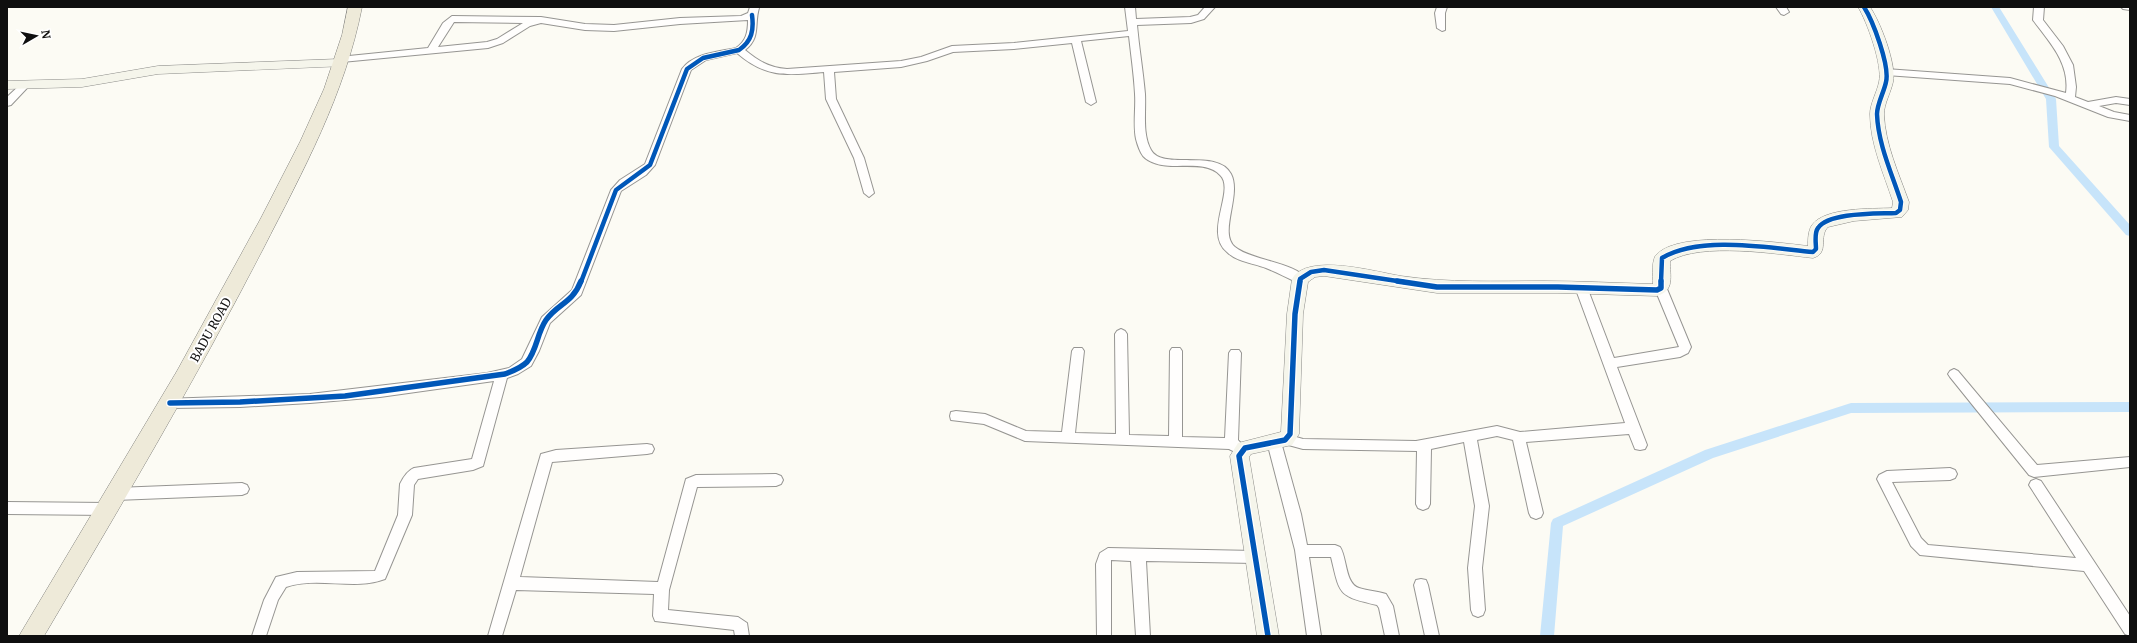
<svg xmlns="http://www.w3.org/2000/svg" width="2137" height="643" font-family="Merriweather,serif">
<style>
.lines{fill:none;stroke-linecap:round;stroke-linejoin:round}
.canal{fill:#c7e4fa;fill-rule:evenodd}
.street-casing{stroke:#969592;stroke-width:2}
.secondary-casing{stroke:#8c8c89;stroke-width:1}
.primary-casing{stroke:#83837f;stroke-width:1}
.street{fill:#fffefd;fill-rule:evenodd}
.secondary{fill:#f5f5eb;fill-rule:evenodd}
.primary{fill:#eeead9;fill-rule:evenodd}
.cycleway-far1-casing{stroke:#fff;stroke-width:6}
.cycleway-casing{stroke:#fff;stroke-width:8}
.cycleway-far1{stroke:#0057b8;stroke-width:4.5}
.cycleway{stroke:#0057b8;stroke-width:5.5}
.labels{text-anchor:middle;stroke-width:4;stroke-linejoin:round;paint-order:stroke}
.street-label{font-size:12px;fill:#0f0f0f;stroke:#fff}
</style>
<rect width="100%" height="100%" fill="#fcfbf4"/>
<g class="lines">
<!-- canal -->
<path class="canal" d="M 1991,7 L 1999,7 L 2056,99 L 2059,146 L 2130,225 L 2130,236 L 2126,235 L 2049,147 L 2046,99 Z
M 2130,402 L 2130,412 L 1851,413 L 1713,458 L 1563,526 L 1554,636 L 1540,636 L 1551,523 L 1553,519 L 1705,450 L 1851,403 Z"/>
<!-- street casing -->
<g class="street-casing">
<path id="street" d="M 750,7 L 759,8 C 754,24 761,38 745,50 C 758,61 770,68 787,69 L 901,61 L 921,57 L 952,46 L 1014,43 L 1128,31 L 1125,7 L 1135,7 L 1136,19 L 1190,17 L 1198,15 L 1205,7 L 1215,7 L 1204,19 L 1191,23 L 1137,25 C 1139,48 1143,71 1145,94 C 1146,112 1142,134 1151,150 C 1162,171 1218,148 1231,174 C 1242,195 1218,233 1235,247 C 1250,260 1297,263 1306,279 L 1300,283 L 1296,282 C 1286,277 1276,272 1266,268 C 1253,263 1237,262 1227,252 C 1203,232 1236,190 1220,175 C 1210,164 1190,166 1177,166 C 1166,166 1151,165 1143,156 C 1140,152 1137,143 1136,139 C 1133,125 1136,108 1135,94 C 1134,74 1131,55 1129,36 L 1081,41 L 1096,102 L 1091,105 L 1086,102 L 1072,43 L 1014,49 L 953,52 L 927,61 L 901,67 L 834,72 L 836,99 L 864,158 L 874,193 L 869,197 L 864,193 L 854,158 L 826,99 L 824,72 C 788,75 767,79 737,53 L 706,60 L 691,70 L 655,165 L 646,175 L 621,191 L 581,295 L 550,323 L 539,351 L 531,366 L 518,374 L 507,378 L 483,466 L 473,470 L 418,479 L 414,485 L 412,515 L 385,579 C 354,591 318,576 286,587 L 278,600 L 266,636 L 252,636 L 264,600 L 276,577 L 297,572 L 375,571 L 398,515 L 400,484 C 403,478 407,471 414,468 L 472,459 L 494,381 L 380,397 L 310,403 L 240,407 L 170,408 L 165,407 L 164,403 L 165,399 L 310,394 L 487,373 L 509,368 L 522,359 L 542,317 L 572,290 L 611,190 L 620,180 L 645,164 L 682,69 C 694,53 718,52 736,48 C 746,41 748,33 748,20 L 680,24 L 614,31 L 585,30 L 541,23 L 530,26 L 503,43 L 488,48 L 342,62 L 339,61 L 339,57 L 428,48 L 443,23 L 452,16 L 541,17 L 585,24 L 614,25 L 680,18 L 741,16 L 748,13 ZM 454,22 L 523,23 L 497,39 L 487,42 L 438,47 Z
M 1437,7 L 1447,7 L 1445,13 L 1445,30 L 1442,31 L 1437,28 L 1435,13 Z
M 1776,7 L 1786,7 L 1789,12 L 1784,15 L 1781,14 Z
M 2034,7 L 2044,7 L 2043,20 L 2063,46 L 2073,65 L 2076,87 L 2075,97 L 2088,102 L 2116,97 L 2130,99 L 2130,105 L 2116,103 L 2099,106 L 2114,112 L 2130,115 L 2130,121 L 2108,117 L 2055,96 L 2010,84 L 1886,75 L 1881,72 L 1886,69 L 2010,78 L 2066,93 C 2070,63 2050,43 2033,20 Z
M 2121,7 L 2130,7 L 2130,10 L 2123,9 Z
M 25,82 L 30,85 L 28,87 L 11,105 L 7,106 L 7,97 L 22,83 Z
M 1581,283 L 1587,287 L 1614,358 L 1679,347 L 1655,289 L 1661,285 L 1667,289 L 1691,347 L 1688,353 L 1680,357 L 1617,367 L 1647,445 L 1645,449 L 1640,450 L 1635,449 L 1629,434 L 1526,442 L 1543,513 L 1541,517 L 1536,519 L 1531,517 L 1529,513 L 1513,440 L 1497,436 L 1477,440 L 1489,506 L 1482,568 L 1485,610 L 1483,615 L 1478,617 L 1473,615 L 1471,610 L 1468,568 L 1475,506 L 1464,442 L 1431,449 L 1430,504 L 1428,508 L 1423,510 L 1418,508 L 1416,504 L 1417,451 L 1303,449 L 1281,443 L 1279,439 L 1281,435 L 1286,434 L 1303,439 L 1416,441 L 1497,426 L 1520,432 L 1625,423 L 1575,287 Z
M 1121,329 L 1125,331 L 1127,334 L 1129,435 L 1169,436 L 1170,351 L 1172,348 L 1180,348 L 1182,351 L 1182,437 L 1225,438 L 1229,353 L 1231,350 L 1239,350 L 1241,353 L 1238,440 L 1246,449 L 1244,453 L 1239,454 L 1229,449 L 1025,441 L 984,424 L 951,420 L 950,416 L 951,412 L 956,411 L 985,414 L 1026,431 L 1062,432 L 1072,351 L 1074,348 L 1082,348 L 1084,351 L 1075,433 L 1116,434 L 1115,334 L 1117,331 Z
M 1954,369 L 1958,371 L 2037,465 L 2130,457 L 2130,467 L 2034,477 L 2029,475 L 1950,377 L 1948,374 L 1950,371 Z
M 1274,437 L 1279,438 L 1281,442 L 1301,514 L 1307,545 L 1335,545 L 1340,547 C 1347,557 1345,584 1359,588 C 1368,591 1377,591 1386,594 L 1393,606 L 1399,636 L 1385,636 L 1379,608 L 1377,605 C 1337,596 1340,594 1331,557 L 1309,557 L 1321,636 L 1307,636 L 1295,550 L 1267,442 L 1269,438 Z
M 647,444 L 652,445 L 654,449 L 652,453 L 647,454 L 552,462 L 520,577 L 658,582 L 686,479 L 696,475 L 776,474 L 781,476 L 783,480 L 781,484 L 776,486 L 697,487 L 669,590 L 668,610 L 738,617 L 747,623 L 749,636 L 735,636 L 734,630 L 655,621 L 653,616 L 654,594 L 516,590 L 502,636 L 488,636 L 541,454 L 556,450 Z
M 1950,468 L 1955,470 L 1957,474 L 1955,478 L 1950,480 L 1892,482 L 1921,538 L 1928,545 L 2076,558 L 2029,485 L 2031,481 L 2036,479 L 2041,481 L 2130,616 L 2130,636 L 2125,634 L 2084,571 L 1920,555 L 1911,546 L 1877,479 L 1879,475 L 1887,471 Z
M 242,483 L 247,485 L 249,489 L 247,493 L 242,495 L 116,500 L 111,498 L 109,494 L 111,490 L 116,488 Z
M 7,502 L 107,503 L 112,505 L 114,509 L 112,513 L 107,515 L 7,514 Z
M 1108,548 L 1255,551 L 1260,553 L 1262,557 L 1260,561 L 1255,563 L 1146,561 L 1150,636 L 1136,636 L 1131,561 L 1111,560 L 1111,636 L 1097,636 L 1096,564 L 1100,553 Z
M 1421,579 L 1426,580 L 1428,585 L 1439,636 L 1425,636 L 1414,585 L 1416,580 Z"/>
</g>
<!-- secondary casing -->
<g class="secondary-casing">
<path id="secondary" d="M 1858,7 L 1870,7 C 1880,21 1897,65 1893,82 C 1891,92 1884,104 1884,114 C 1885,144 1899,174 1909,202 L 1908,210 L 1902,217 L 1854,221 L 1828,227 C 1818,237 1830,253 1813,258 C 1777,254 1701,242 1670,261 C 1670,276 1675,291 1657,296 L 1558,293 L 1437,293 L 1324,276 L 1315,277 L 1308,282 L 1303,314 L 1299,434 L 1292,445 L 1251,454 L 1249,457 L 1279,636 L 1257,636 L 1230,456 L 1238,443 L 1281,432 L 1287,314 L 1292,279 C 1307,252 1376,272 1401,276 C 1449,283 1496,281 1544,281 C 1580,281 1617,283 1653,284 C 1653,276 1651,259 1657,254 C 1681,230 1775,242 1808,246 C 1808,239 1808,231 1812,225 C 1825,207 1872,209 1892,208 L 1893,202 C 1884,174 1870,144 1870,114 C 1870,104 1877,92 1879,82 C 1883,66 1867,21 1858,7 Z
M 340,59 L 345,60 L 347,63 L 345,66 L 158,74 L 82,87 L 7,89 L 7,81 L 82,79 L 158,66 Z"/>
</g>
<!-- primary casing -->
<g class="primary-casing">
<path id="primary" d="M 348,7 L 362,7 C 345,94 303,171 263,249 C 195,381 119,509 44,636 L 19,636 L 177,371 L 261,218 L 300,142 L 324,89 L 342,35 Z"/>
</g>
<!-- street -->
<use href="#street" class="street"/>
<!-- secondary -->
<use href="#secondary" class="secondary"/>
<!-- primary -->
<use href="#primary" class="primary"/>
<!-- cycleway-far1 casing -->
<g class="cycleway-far1-casing">
<path id="cycleway-far1" d="M 581,282 L 616,190 L 650,165 L 687,69 L 703,58 L 739,50 C 752,41 754,30 752,15
M 1300,282 L 1300,279 L 1311,272 L 1324,270 L 1404,282
M 1661,282 L 1662,258 C 1700,235 1770,248 1813,252 L 1816,249 C 1816,243 1814,233 1818,228 C 1829,212 1878,214 1896,213 L 1900,210 L 1901,202 C 1892,174 1878,144 1877,114 C 1877,104 1884,92 1886,82 C 1890,66 1873,21 1864,7"/>
</g>
<!-- cycleway casing -->
<g class="cycleway-casing">
<path id="cycleway" d="M 1397,281 L 1437,287 L 1558,287 L 1657,290 L 1661,288 L 1661,281
M 170,403 L 240,402 L 345,396 L 505,374 C 513,371 521,368 527,362 C 537,350 537,333 546,320 C 558,303 572,304 581,281
M 1268,636 L 1239,456 L 1245,448 L 1285,440 L 1290,434 L 1295,314 L 1300,281"/>
</g>
<!-- cycleway-far1 -->
<use href="#cycleway-far1" class="cycleway-far1"/>
<!-- cycleway -->
<use href="#cycleway" class="cycleway"/>
</g>
<g class="labels">
<!-- street labels -->
<g class="street-label">
<text transform="translate(211 330) rotate(-61)" y="4">BADU ROAD</text>
</g>
</g>
<!-- border -->
<rect width="2137" height="643" fill="none" stroke="#0f0f0f" stroke-width="16"/>
<!-- north arrow -->
<g transform="translate(36 36) rotate(81)" stroke="#ffffff" stroke-width="3" paint-order="stroke">
<path d="M0-3L7 15L0 10L-7 15Z" fill="#0f0f0f"/>
<text y="-6" font-size="11" font-weight="bold" text-anchor="middle" fill="#0f0f0f">N</text>
</g>
</svg>
